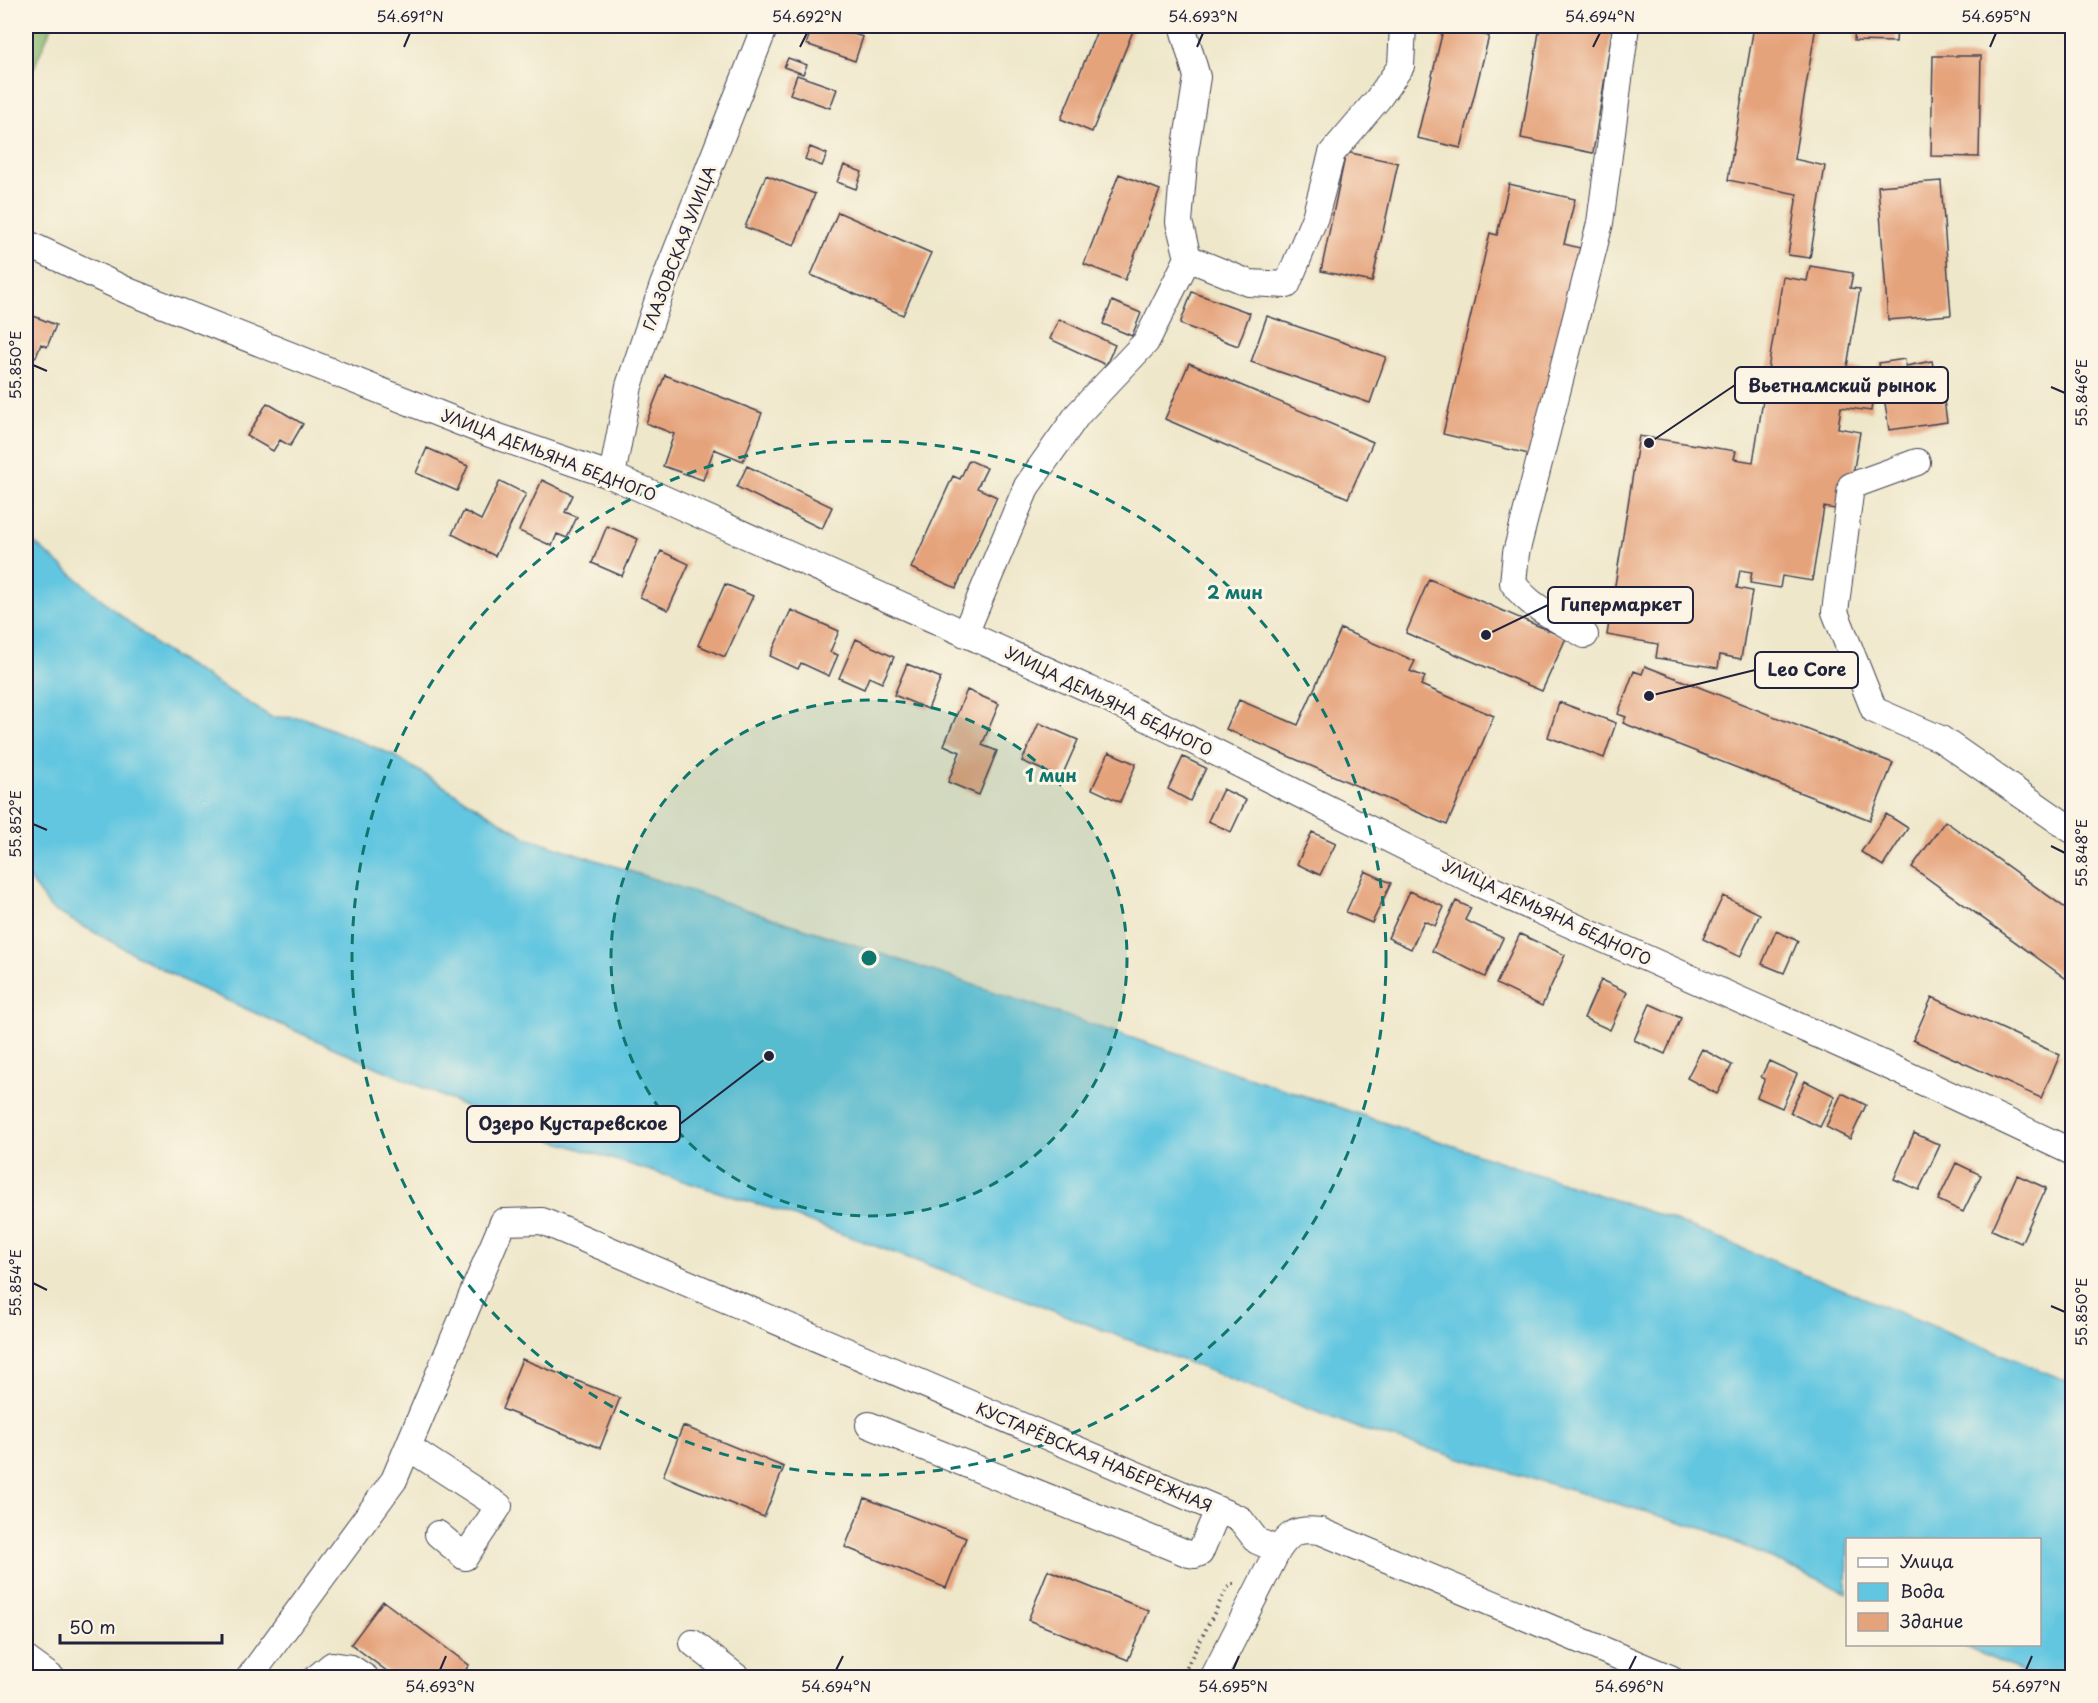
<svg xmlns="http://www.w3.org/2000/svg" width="2098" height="1703" font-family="'Playpen Sans',sans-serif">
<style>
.forest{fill:#8ab972;stroke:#566e56;stroke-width:1.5}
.water{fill:#62c6e0;stroke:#42748e;stroke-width:1.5}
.building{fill:#e5a37c}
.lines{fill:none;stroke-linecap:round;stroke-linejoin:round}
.minor-casing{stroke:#414050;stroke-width:28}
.path{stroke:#414050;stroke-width:4;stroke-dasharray:1.5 4.5;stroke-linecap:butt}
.minor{stroke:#fff;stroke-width:26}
.ticks{fill:none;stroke:#22223b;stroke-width:2}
.ring{fill:none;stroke:#0f766e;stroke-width:3;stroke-dasharray:10 8}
.labels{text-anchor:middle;stroke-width:6;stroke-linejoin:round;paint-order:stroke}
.street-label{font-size:16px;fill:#22223b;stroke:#fcf5e5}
.centre{fill:#0f766e;stroke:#fcf5e5;stroke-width:3}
.ring-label{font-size:18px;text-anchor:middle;font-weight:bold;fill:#0f766e;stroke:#fcf5e5;stroke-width:6;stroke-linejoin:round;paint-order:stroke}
.leader{fill:none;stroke:#22223b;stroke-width:2}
.callout-dot{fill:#22223b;stroke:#fcf5e5;stroke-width:2}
.callout{fill:#fcf5e5;stroke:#22223b;stroke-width:2}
.callout-label{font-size:18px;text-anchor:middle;font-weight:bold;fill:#22223b}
.neatline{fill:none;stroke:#22223b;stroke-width:2}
.ticks-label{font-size:15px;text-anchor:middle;fill:#22223b}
</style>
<rect width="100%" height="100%" fill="#fcf5e5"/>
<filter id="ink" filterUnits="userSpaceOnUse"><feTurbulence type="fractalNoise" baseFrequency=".0167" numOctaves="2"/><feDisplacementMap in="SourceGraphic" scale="12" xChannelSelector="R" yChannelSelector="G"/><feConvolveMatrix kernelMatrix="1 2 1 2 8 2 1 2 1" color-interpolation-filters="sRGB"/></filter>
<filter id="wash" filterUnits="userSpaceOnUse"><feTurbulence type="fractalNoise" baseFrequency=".008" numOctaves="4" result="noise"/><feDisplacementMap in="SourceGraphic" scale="24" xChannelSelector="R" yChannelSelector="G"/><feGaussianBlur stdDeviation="1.35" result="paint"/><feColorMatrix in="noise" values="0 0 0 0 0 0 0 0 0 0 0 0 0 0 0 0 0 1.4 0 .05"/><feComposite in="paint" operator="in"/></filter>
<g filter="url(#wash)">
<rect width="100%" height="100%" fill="#eee7ca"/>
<!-- forest -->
<path class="forest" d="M 26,26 L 52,26 L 26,86 Z"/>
<!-- water -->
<path class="water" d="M 26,536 L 160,648 L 271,717 L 304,718 L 393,755 L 526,837 L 855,945 L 1668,1218 L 2072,1383 L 2072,1677 L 2034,1677 L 1961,1645 L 2040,1644 L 2040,1540 L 1848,1540 L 1847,1593 L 1708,1530 L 1364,1430 L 1030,1302 L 773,1209 L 516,1129 L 188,983 L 51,909 L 26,875 Z"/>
<g id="blocks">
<!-- building -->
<path class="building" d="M 813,26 L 828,26 L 863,37 L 855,61 L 806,44 Z
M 1099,26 L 1135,26 L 1092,132 L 1061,119 Z
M 1444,26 L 1489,36 L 1461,148 L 1417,138 Z
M 1540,26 L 1613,26 L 1593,153 L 1521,138 Z
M 1754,26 L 1816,26 L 1794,159 L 1825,166 L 1810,258 L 1788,255 L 1797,194 L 1728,180 Z
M 1855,26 L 1897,26 L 1896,42 L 1854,41 Z
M 1933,56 L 1981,56 L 1979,157 L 1931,156 Z
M 788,58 L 807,65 L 803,74 L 784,67 Z
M 797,75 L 837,89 L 830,108 L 790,94 Z
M 810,147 L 827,154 L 822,166 L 805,159 Z
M 1346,152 L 1398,163 L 1372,282 L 1321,271 Z
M 844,165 L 862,172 L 856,189 L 837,182 Z
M 1119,174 L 1160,190 L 1125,280 L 1084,264 Z
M 766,175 L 815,194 L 794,246 L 745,227 Z
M 1941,181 L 1951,315 L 1888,320 L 1878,186 Z
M 1509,184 L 1575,199 L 1564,244 L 1580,248 L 1533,455 L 1443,434 L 1490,233 L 1497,235 Z
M 838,212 L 931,253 L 903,315 L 811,275 Z
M 1810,266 L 1853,273 L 1850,288 L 1860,289 L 1847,367 L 1876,372 L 1871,411 L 1841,407 L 1838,428 L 1860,432 L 1847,511 L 1824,507 L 1812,581 L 1782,576 L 1780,588 L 1750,583 L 1752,572 L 1740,570 L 1737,588 L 1752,591 L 1741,659 L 1720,655 L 1718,668 L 1656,658 L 1658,644 L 1607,635 L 1639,436 L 1736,451 L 1734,459 L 1753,462 L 1783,277 L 1807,281 Z
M 1192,292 L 1250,313 L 1238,346 L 1180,324 Z
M 1112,301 L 1141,313 L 1132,336 L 1103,324 Z
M 26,313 L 56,325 L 47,347 L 41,344 L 36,357 L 26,353 Z
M 1267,316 L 1386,357 L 1370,403 L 1251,362 Z
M 1059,319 L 1115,345 L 1106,365 L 1050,339 Z
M 1905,359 L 1906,366 L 1932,361 L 1934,372 L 1940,371 L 1947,422 L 1889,430 L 1879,363 Z
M 1189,363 L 1373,442 L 1348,498 L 1165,419 Z
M 665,375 L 762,413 L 743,461 L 714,449 L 703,480 L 663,466 L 674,434 L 646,423 Z
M 26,386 L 31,388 L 26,401 Z
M 267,403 L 303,424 L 290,446 L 280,440 L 273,451 L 247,436 Z
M 427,448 L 468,466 L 457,491 L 416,473 Z
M 969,460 L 987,468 L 977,488 L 997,497 L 956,588 L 911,568 L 953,476 L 960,479 Z
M 747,466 L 832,507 L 822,529 L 737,487 Z
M 542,480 L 573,495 L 565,512 L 577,517 L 567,538 L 557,534 L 552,546 L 519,531 Z
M 500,481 L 526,494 L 495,556 L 452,534 L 464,511 L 481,520 Z
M 607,526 L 638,539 L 622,576 L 592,563 Z
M 661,551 L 689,564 L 668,610 L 640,597 Z
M 1429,579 L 1566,638 L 1542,691 L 1406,633 Z
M 725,584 L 753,596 L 725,657 L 698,645 Z
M 791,610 L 839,631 L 830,652 L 838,655 L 829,676 L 801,663 L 798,669 L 770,656 Z
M 1341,629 L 1415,661 L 1410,671 L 1425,677 L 1421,685 L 1494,716 L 1447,825 L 1226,729 L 1239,700 L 1298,725 Z
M 856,639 L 894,657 L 882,683 L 869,677 L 864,689 L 839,678 Z
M 907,664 L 941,678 L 928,709 L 894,695 Z
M 1645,666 L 1893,763 L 1870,820 L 1623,723 L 1626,717 L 1618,714 L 1634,671 L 1642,674 Z
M 967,690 L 999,704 L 982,745 L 997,751 L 979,795 L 948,782 L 960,752 L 944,745 Z
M 1559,702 L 1616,723 L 1604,758 L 1548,737 Z
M 1039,723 L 1078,740 L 1061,778 L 1022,761 Z
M 1109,752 L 1136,764 L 1120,802 L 1092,789 Z
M 1183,757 L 1206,768 L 1190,801 L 1168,789 Z
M 1223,789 L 1246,800 L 1231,832 L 1208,821 Z
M 1886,814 L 1908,828 L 1883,866 L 1861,852 Z
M 1945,821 L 2072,913 L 2072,983 L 1912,867 Z
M 1312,832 L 1336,843 L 1320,875 L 1297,864 Z
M 1365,871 L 1391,883 L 1372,923 L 1346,912 Z
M 1410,891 L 1444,907 L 1435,926 L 1424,921 L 1411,949 L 1388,938 Z
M 1723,896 L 1760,914 L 1740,957 L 1703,939 Z
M 1456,901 L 1471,908 L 1465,920 L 1503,938 L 1485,977 L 1432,951 Z
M 1776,931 L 1798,941 L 1784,973 L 1762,964 Z
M 1520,934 L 1565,955 L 1542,1006 L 1496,984 Z
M 1601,980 L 1627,992 L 1610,1030 L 1584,1018 Z
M 1932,997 L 2060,1055 L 2041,1098 L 1913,1040 Z
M 1650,1004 L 1681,1018 L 1665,1054 L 1634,1040 Z
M 1702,1049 L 1732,1065 L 1717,1094 L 1687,1078 Z
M 1769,1061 L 1797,1074 L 1782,1108 L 1757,1097 L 1765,1079 L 1761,1077 Z
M 1805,1081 L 1835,1096 L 1820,1127 L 1790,1113 Z
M 1842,1093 L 1866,1105 L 1850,1139 L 1826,1127 Z
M 1914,1133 L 1940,1145 L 1919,1190 L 1894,1179 Z
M 1956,1163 L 1981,1175 L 1963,1212 L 1938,1200 Z
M 2017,1175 L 2046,1188 L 2021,1243 L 1992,1230 Z
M 522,1359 L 620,1398 L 600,1448 L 502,1409 Z
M 683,1426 L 784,1467 L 764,1517 L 663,1476 Z
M 865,1498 L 966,1538 L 946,1588 L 845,1547 Z
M 1048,1570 L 1149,1611 L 1128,1660 L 1028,1620 Z
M 383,1601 L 469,1665 L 460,1678 L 396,1678 L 351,1644 Z
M 1286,1670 L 1304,1677 L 1304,1678 L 1278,1678 L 1280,1673 L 1284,1675 Z"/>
</g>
</g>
<g filter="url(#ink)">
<use href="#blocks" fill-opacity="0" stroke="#414050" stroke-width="1.5"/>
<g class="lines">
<!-- minor casing -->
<g class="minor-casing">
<path id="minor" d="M 26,243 L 128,291 L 490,434 L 612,476 L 651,493 L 1089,689 L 1475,882 L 1897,1070 L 2072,1152
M 1188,258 L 1249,283 L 1287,285 L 1315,217 L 1332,153 L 1378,99 L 1401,66 L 1403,26
M 1917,462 L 1851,486 L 1835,612 L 1874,710 L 1941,739 L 2072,830
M 612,476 L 629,386 L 663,285 L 765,26
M 965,634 L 1027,486 L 1078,414 L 1146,342 L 1188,258 L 1179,222 L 1185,152 L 1197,77 L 1184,32 L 1185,26
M 1585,635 C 1560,620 1530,608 1513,583 L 1516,553 L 1600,223 L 1626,26
M 869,1425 L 1189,1554 L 1195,1555 L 1200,1553 L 1218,1510
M 408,1447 L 499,1506 L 465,1557 L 438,1534
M 693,1643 L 738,1678
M 26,1659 L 52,1678
M 249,1678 L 394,1480 L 503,1222 L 542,1221 L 1240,1519 L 1257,1541 L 1278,1550 C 1290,1532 1298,1528 1320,1531 L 1670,1678
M 316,1678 L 332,1665 L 351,1668 L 366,1678
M 1213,1678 L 1278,1550"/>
</g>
<!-- path -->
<path class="path" d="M 1181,1678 L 1226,1590 L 1231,1584 L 1236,1584"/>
<!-- minor -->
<use href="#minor" class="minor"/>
</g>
</g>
<!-- ticks -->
<path class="ticks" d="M 404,47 L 410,33M 800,47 L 807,33M 1197,47 L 1203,33M 1593,47 L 1600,33M 1990,47 L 1996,33M 33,365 L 47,371M 2051,387 L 2065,393M 33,824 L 47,830M 2051,846 L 2065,853M 33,1283 L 47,1290M 2051,1306 L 2065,1312M 440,1670 L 446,1656M 836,1670 L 843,1656M 1233,1670 L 1239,1656M 1629,1670 L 1636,1656M 2026,1670 L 2032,1656"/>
<!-- distance rings -->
<circle cx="869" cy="958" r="258" fill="#0f766e" fill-opacity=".12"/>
<g class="ring">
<circle cx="869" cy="958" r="258"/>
<circle cx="869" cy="958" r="517"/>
</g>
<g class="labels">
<!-- street labels -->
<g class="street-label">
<text transform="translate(679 248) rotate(-69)" y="6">ГЛАЗОВСКАЯ УЛИЦА</text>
<text transform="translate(549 455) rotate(21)" y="6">УЛИЦА ДЕМЬЯНА БЕДНОГО</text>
<text transform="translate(1109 701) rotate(26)" y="6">УЛИЦА ДЕМЬЯНА БЕДНОГО</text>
<text transform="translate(1547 912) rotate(25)" y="6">УЛИЦА ДЕМЬЯНА БЕДНОГО</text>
<text transform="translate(1094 1457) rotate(23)" y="6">КУСТАРЁВСКАЯ НАБЕРЕЖНАЯ</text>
</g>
</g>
<circle cx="869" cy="958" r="9" class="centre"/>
<g class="ring-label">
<text x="1235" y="599">2 мин</text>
<text x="1051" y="782">1 мин</text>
</g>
<!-- callouts -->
<path class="leader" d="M1649 443L1735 385M1486 635L1548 605M1649 696L1755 670M769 1056L680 1124"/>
<g class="callout-dot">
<circle cx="1649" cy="443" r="6"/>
<circle cx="1486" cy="635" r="6"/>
<circle cx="1649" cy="696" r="6"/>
<circle cx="769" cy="1056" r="6"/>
</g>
<g class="callout">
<rect x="1735" y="367" width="213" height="36" rx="6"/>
<rect x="1548" y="587" width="145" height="36" rx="6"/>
<rect x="1755" y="652" width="103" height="36" rx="6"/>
<rect x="467" y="1106" width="213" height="36" rx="6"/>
</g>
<g class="callout-label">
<text x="1842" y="392">Вьетнамский рынок</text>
<text x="1621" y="611">Гипермаркет</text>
<text x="1807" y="676">Leo Core</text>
<text x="573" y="1130">Озеро Кустаревское</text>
</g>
<!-- margin -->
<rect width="2098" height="1703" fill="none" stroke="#fcf5e5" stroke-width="66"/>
<!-- legend -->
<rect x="1846" y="1538" width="195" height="108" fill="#fcf5e5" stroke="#a5a1a1" stroke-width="1.5"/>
<rect x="1858" y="1558" width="30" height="9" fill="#ffffff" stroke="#a5a1a1" stroke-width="1.5"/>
<text x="1900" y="1568" font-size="18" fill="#22223b">Улица</text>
<rect x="1858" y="1583" width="30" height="18" fill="#62c6e0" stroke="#a5a1a1" stroke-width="1.5"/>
<text x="1900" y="1598" font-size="18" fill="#22223b">Вода</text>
<rect x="1858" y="1613" width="30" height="18" fill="#e5a37c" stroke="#a5a1a1" stroke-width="1.5"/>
<text x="1900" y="1628" font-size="18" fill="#22223b">Здание</text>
<!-- scale -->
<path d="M60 1634v9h162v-9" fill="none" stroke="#22223b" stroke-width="3"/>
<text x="69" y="1634" font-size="18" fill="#22223b" stroke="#fcf5e5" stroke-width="4.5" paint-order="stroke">50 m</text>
<rect x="33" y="33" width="2032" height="1637" class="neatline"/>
<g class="ticks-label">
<text x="410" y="22">54.691°N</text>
<text x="807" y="22">54.692°N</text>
<text x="1203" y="22">54.693°N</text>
<text x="1600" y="22">54.694°N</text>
<text x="1996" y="22">54.695°N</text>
<text transform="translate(16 365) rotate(-90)" y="5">55.850°E</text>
<text transform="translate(2082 393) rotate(-90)" y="5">55.846°E</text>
<text transform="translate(16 824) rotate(-90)" y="5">55.852°E</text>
<text transform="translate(2082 853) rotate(-90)" y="5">55.848°E</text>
<text transform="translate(16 1283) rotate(-90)" y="5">55.854°E</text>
<text transform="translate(2082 1312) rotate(-90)" y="5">55.850°E</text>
<text x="440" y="1692">54.693°N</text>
<text x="836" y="1692">54.694°N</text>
<text x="1233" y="1692">54.695°N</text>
<text x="1629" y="1692">54.696°N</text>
<text x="2026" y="1692">54.697°N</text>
</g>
</svg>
